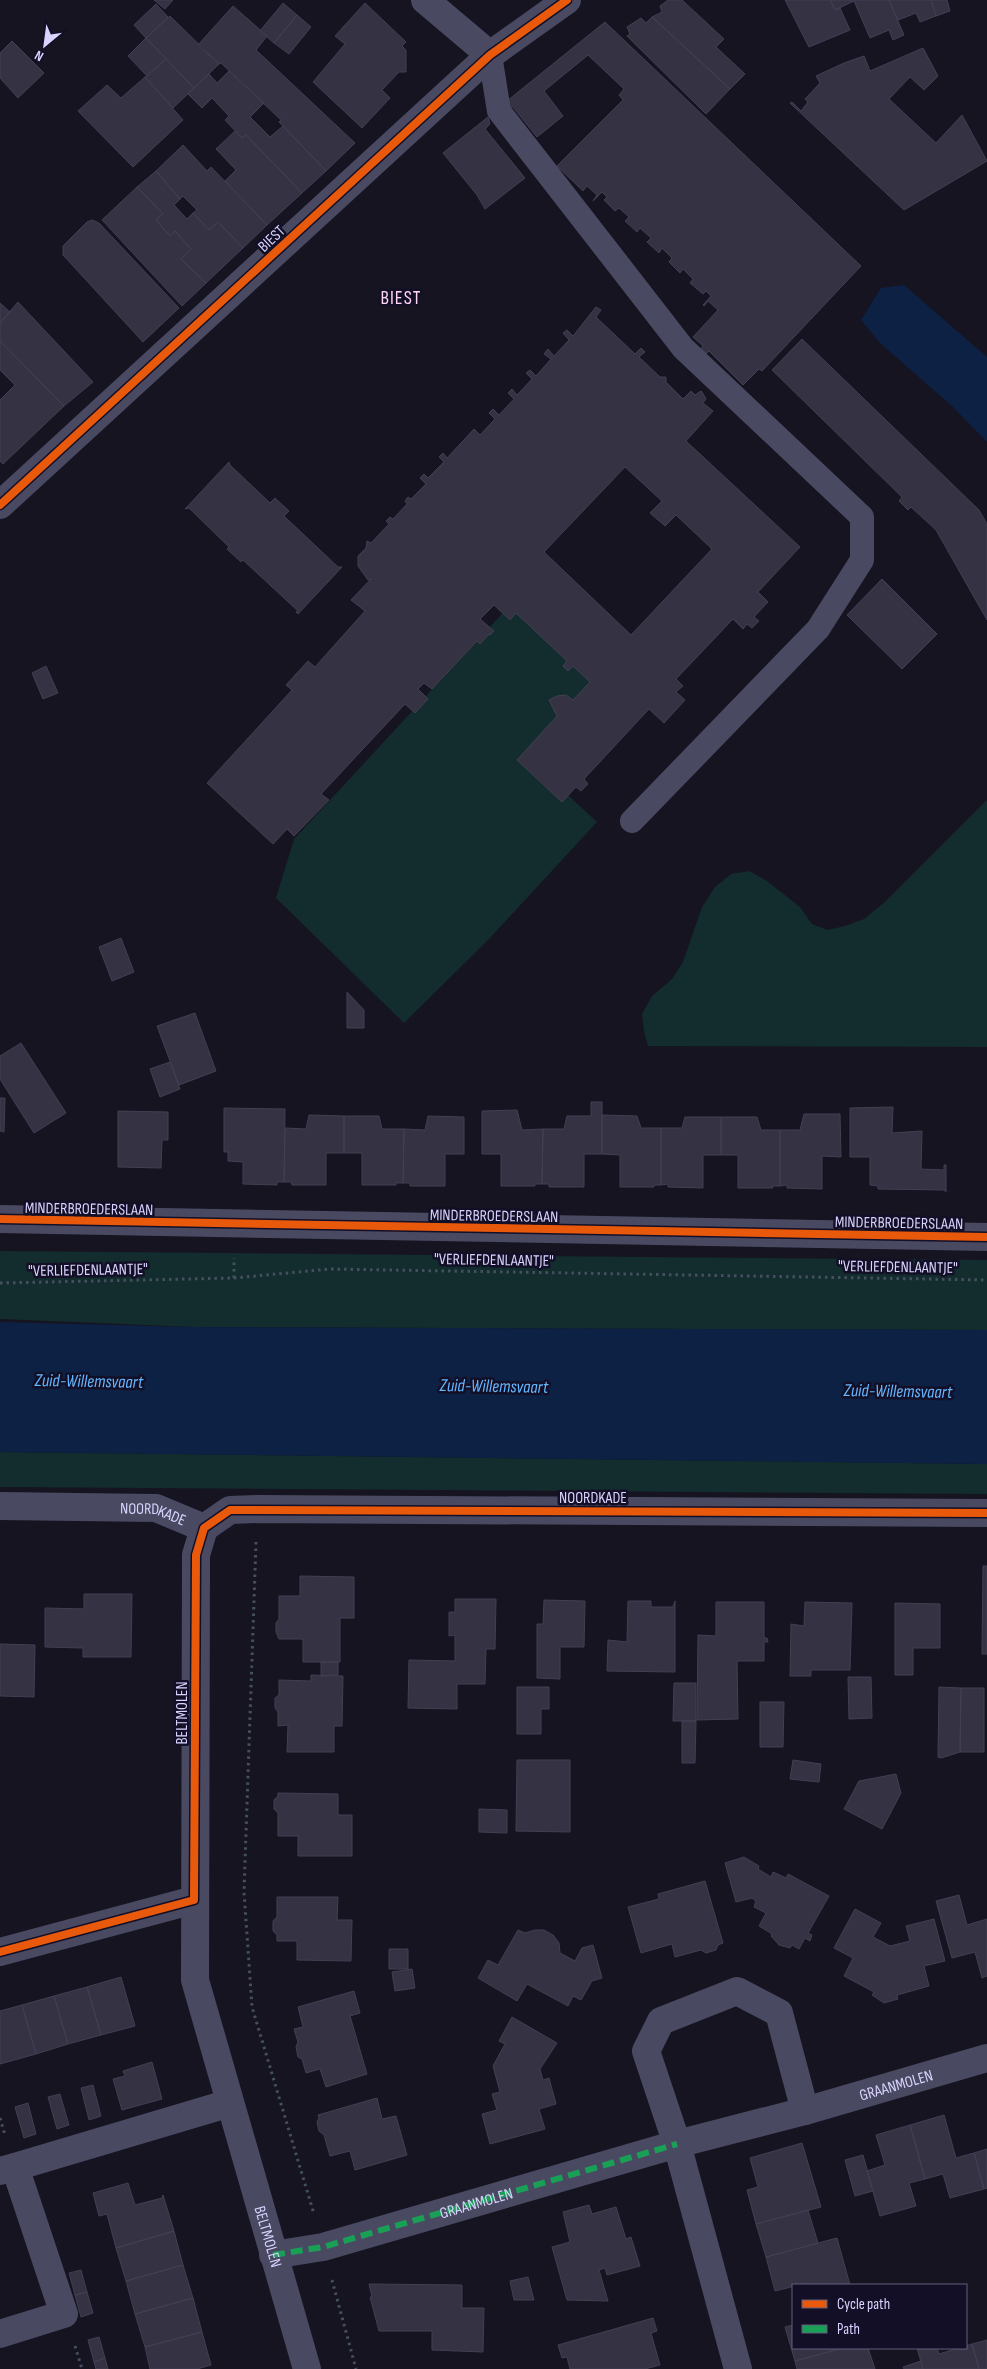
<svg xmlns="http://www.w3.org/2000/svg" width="987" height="2369" font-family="'Sofia Sans Condensed',sans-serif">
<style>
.green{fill:#132c2d}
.water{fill:#0d2144}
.building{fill:#343243;stroke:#433f54;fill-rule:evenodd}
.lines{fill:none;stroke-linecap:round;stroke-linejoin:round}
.path{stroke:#44505f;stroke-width:3;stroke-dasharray:2.5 4;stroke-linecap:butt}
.service{stroke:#4a4962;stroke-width:24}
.pedestrian{stroke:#4a4962;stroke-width:28}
.minor{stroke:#4a4962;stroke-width:28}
.quiet{stroke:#1a9f57;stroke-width:6;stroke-dasharray:12 6;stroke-linecap:butt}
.cycleway-casing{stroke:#130f26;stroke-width:11}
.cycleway{stroke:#e8590c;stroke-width:8}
.labels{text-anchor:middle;stroke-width:5;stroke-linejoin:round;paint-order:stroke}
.street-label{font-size:16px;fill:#d9d4ff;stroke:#130f26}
.water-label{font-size:18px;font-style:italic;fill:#62b6ff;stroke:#130f26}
.quarter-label{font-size:19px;letter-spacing:1px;fill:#ffd6f0;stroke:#130f26}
</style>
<rect width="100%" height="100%" fill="#161421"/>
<!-- green -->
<path class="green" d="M 514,601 L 595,682 L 527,757 L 597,822 L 489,939 L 404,1023 L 276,898 L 294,839 Z
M 987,800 L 987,1047 L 648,1046 L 644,1032 L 642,1014 L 652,996 L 672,979 L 683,962 L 702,907 L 715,887 L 731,874 L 749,871 L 767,881 L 800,907 L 812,924 L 828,930 L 845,926 L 864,919 L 885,902 Z
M 0,1251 L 987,1260 L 987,1330 L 193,1327 L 0,1319 Z
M 0,1452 L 987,1464 L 987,1494 L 0,1487 Z"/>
<!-- water -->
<path class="water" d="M 904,285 L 987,357 L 987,442 L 953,407 L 880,343 L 861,320 L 881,288 Z
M 0,1322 L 193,1327 L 987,1330 L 987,1464 L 0,1452 Z"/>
<!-- building -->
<path class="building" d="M 154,0 L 173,0 L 165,9 Z
M 668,0 L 682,0 L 724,39 L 716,47 L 745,74 L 730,89 L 652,17 L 662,12 L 660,6 Z
M 785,0 L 830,0 L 835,10 L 840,8 L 850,30 L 809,47 Z
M 830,0 L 889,0 L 904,35 L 893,40 L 889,30 L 870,38 L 854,1 L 835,10 Z
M 889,0 L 931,0 L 936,16 L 920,22 L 916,13 L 898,20 Z
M 931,0 L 947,0 L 950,11 L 936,16 Z
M 283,3 L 297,15 L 274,43 L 260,31 Z
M 365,3 L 406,42 L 402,46 L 406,50 L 406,72 L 399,72 L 382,90 L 390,98 L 362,128 L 313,82 L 345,44 L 335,36 Z
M 156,4 L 168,17 L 146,38 L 134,25 Z
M 233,6 L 267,36 L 256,50 L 355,143 L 326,171 L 279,122 L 281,120 L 221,63 L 219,64 L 198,45 Z
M 297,15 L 311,27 L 289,54 L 274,43 Z
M 170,16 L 219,64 L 194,88 L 146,38 Z
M 652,17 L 730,89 L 706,114 L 627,36 L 630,34 L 627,27 L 641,18 L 646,23 Z
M 605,22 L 861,266 L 762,371 L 759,369 L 743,385 L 709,351 L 705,355 L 699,350 L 703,346 L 693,337 L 718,310 L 708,301 L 704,306 L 703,305 L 711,296 L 706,291 L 703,294 L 690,283 L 693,279 L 683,269 L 680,273 L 669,262 L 672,258 L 662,248 L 659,253 L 647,242 L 651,238 L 640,228 L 637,232 L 625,221 L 629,217 L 619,208 L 615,211 L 604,200 L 607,197 L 602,192 L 593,201 L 597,195 L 587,186 L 583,191 L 557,166 L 623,100 L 619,95 L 624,89 L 588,55 L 544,91 L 563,116 L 537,137 L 512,106 L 508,110 L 502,105 Z
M 146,38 L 166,59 L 147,76 L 128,56 Z
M 12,41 L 44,73 L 18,98 L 0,78 L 0,53 Z
M 923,48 L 938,76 L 924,90 L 910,77 L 889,99 L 936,143 L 962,115 L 987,161 L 904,210 L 790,103 L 792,102 L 801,111 L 808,102 L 805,99 L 820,83 L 816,76 L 844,63 L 864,56 L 870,71 Z
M 166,59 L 194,88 L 173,108 L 145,77 Z
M 229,71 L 264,103 L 250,117 L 270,137 L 283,126 L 326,171 L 302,193 L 246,135 L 242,138 L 225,120 L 229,116 L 212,98 L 202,108 L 188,94 L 209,74 L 217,83 Z
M 145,77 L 183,120 L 133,167 L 78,111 L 107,85 L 121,98 Z
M 488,117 L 490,124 L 485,129 L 525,178 L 485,209 L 477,195 L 443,153 Z
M 235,131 L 242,138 L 246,135 L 302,193 L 267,225 L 225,181 L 236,170 L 216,149 Z
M 183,145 L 207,171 L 211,167 L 267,225 L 243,248 L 218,222 L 209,230 L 193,213 L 197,210 L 183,196 L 180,199 L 156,171 Z
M 156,171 L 180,199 L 174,205 L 187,219 L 193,213 L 209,230 L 218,222 L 243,248 L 206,283 L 181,259 L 191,249 L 175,231 L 170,236 L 156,220 L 163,214 L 137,187 Z
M 137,187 L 163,214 L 156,220 L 170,236 L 175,231 L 191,249 L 181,259 L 206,283 L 182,306 L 102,220 Z
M 92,220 L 99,223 L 179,308 L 143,342 L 63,255 L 63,246 L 87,222 Z
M 18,302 L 93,382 L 64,406 L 0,341 L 0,323 Z
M 0,303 L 10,312 L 0,323 Z
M 596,307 L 601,310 L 596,317 L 635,354 L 641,348 L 645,352 L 639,357 L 660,377 L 666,377 L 666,382 L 683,399 L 691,391 L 695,395 L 701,391 L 702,392 L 706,399 L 703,403 L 713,411 L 686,441 L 800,547 L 758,592 L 768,602 L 754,617 L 759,621 L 752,628 L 747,624 L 743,629 L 733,619 L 676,679 L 683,686 L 676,692 L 685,700 L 664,723 L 649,709 L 584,779 L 588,784 L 581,791 L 576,787 L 562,802 L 517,760 L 557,716 L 549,700 L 557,696 L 566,695 L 573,700 L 590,682 L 573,666 L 568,671 L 563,666 L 567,661 L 516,613 L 510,620 L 494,605 L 480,619 L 494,631 L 490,635 L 489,634 L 480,644 L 477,641 L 432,689 L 424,683 L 418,689 L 428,699 L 415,713 L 405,704 L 321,794 L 329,800 L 294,836 L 287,829 L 273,844 L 207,783 L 292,690 L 286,685 L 308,661 L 315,667 L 365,611 L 351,600 L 371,579 L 368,580 L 358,566 L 358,556 L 366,548 L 367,541 L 371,543 L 389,524 L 386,521 L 390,517 L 393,519 L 407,504 L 405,501 L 408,497 L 411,499 L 426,484 L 420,478 L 424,474 L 428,478 L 444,462 L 439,457 L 443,453 L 447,458 L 474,429 L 480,435 L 495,419 L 489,413 L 493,409 L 499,415 L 514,399 L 508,393 L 512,389 L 517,395 L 532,379 L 526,373 L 530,370 L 536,376 L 551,359 L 544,354 L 548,349 L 554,356 L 569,340 L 563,333 L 567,330 L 573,336 ZM 625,467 L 662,501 L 650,513 L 665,526 L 676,515 L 712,549 L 631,635 L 544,552 Z
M 802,339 L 979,510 L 987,524 L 987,620 L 936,530 L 911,507 L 908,510 L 899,501 L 902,497 L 772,370 Z
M 0,341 L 64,406 L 3,464 L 0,461 L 0,400 L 15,385 L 0,370 Z
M 229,462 L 230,465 L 270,503 L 275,498 L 289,511 L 284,516 L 338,567 L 342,567 L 298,614 L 296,612 L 298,611 L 243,560 L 241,562 L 227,549 L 229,547 L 189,508 L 185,509 Z
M 882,579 L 937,634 L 902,669 L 847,615 Z
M 46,666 L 58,693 L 43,699 L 32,673 Z
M 121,938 L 134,972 L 112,981 L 99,947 Z
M 347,992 L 364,1010 L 364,1028 L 347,1028 Z
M 195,1013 L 216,1071 L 179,1085 L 157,1026 Z
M 21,1043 L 66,1113 L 34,1133 L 0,1079 L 0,1056 Z
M 170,1062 L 180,1089 L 160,1097 L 150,1069 Z
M 0,1098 L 5,1098 L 4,1132 L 0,1131 Z
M 591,1102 L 602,1102 L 602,1154 L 584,1154 L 584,1187 L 549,1187 L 549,1184 L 542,1184 L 543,1129 L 564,1129 L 567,1116 L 591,1116 Z
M 893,1107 L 892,1133 L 922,1131 L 921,1169 L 944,1170 L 944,1165 L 946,1165 L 946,1192 L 944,1190 L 878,1189 L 878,1186 L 870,1185 L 870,1157 L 850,1157 L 850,1108 Z
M 224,1108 L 285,1109 L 284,1182 L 277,1182 L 277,1185 L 243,1184 L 243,1162 L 228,1161 L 228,1152 L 224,1152 Z
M 517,1110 L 522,1130 L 543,1129 L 542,1184 L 535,1184 L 535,1186 L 501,1186 L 501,1154 L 482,1154 L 482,1111 Z
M 118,1111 L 168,1112 L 168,1140 L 162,1140 L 161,1168 L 118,1167 Z
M 804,1114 L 840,1114 L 841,1157 L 822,1156 L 822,1189 L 787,1188 L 787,1185 L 780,1186 L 780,1130 L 800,1130 Z
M 309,1115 L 344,1116 L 344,1153 L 326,1153 L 326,1185 L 292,1185 L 291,1182 L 284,1182 L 285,1128 L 306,1129 Z
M 602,1115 L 637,1116 L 641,1128 L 661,1128 L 661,1185 L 654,1185 L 654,1187 L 620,1187 L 620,1155 L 602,1154 Z
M 344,1116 L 379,1116 L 382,1129 L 404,1129 L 403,1183 L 396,1183 L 396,1185 L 362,1185 L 362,1153 L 344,1153 Z
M 428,1116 L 464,1117 L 464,1154 L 445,1154 L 445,1186 L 410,1186 L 410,1183 L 403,1183 L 404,1129 L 425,1130 Z
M 685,1117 L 721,1117 L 721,1155 L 703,1155 L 703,1188 L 668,1187 L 668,1184 L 661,1185 L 661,1128 L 682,1128 Z
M 721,1117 L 757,1117 L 761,1130 L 780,1130 L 780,1186 L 772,1186 L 773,1188 L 738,1188 L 738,1155 L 721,1155 Z
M 983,1566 L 987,1566 L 987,1654 L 982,1654 Z
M 300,1576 L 354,1577 L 354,1618 L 340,1618 L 340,1662 L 303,1662 L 303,1639 L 279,1639 L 276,1632 L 276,1623 L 279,1619 L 279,1596 L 300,1596 Z
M 84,1594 L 132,1594 L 131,1657 L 83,1657 L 83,1648 L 45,1647 L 45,1608 L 84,1609 Z
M 455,1599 L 496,1599 L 495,1649 L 486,1649 L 485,1684 L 457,1684 L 457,1709 L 408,1708 L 409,1660 L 455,1661 L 455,1635 L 449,1636 L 449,1612 L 455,1612 Z
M 544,1600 L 585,1601 L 584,1647 L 560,1647 L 560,1679 L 537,1678 L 537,1624 L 543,1624 Z
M 628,1601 L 651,1601 L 651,1607 L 673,1607 L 675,1601 L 675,1672 L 607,1671 L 608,1640 L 627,1642 Z
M 716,1602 L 764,1602 L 764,1638 L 767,1638 L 768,1642 L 764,1642 L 764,1661 L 737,1661 L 738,1719 L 697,1720 L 698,1635 L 716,1636 Z
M 805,1602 L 852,1603 L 850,1670 L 811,1670 L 811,1676 L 790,1676 L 791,1624 L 804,1626 Z
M 895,1603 L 940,1604 L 940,1648 L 913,1648 L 913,1675 L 895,1675 Z
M 0,1644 L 35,1645 L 34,1697 L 0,1696 Z
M 321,1662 L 338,1662 L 338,1675 L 321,1676 Z
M 311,1675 L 343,1676 L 342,1726 L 334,1726 L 334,1752 L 287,1752 L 288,1725 L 278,1726 L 278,1712 L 275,1708 L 275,1698 L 279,1695 L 279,1680 L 311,1681 Z
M 848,1677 L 871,1677 L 872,1718 L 849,1719 Z
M 674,1683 L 696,1683 L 696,1721 L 673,1721 Z
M 517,1687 L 549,1687 L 549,1709 L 541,1709 L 541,1734 L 517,1734 Z
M 939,1687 L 961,1688 L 960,1752 L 941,1758 L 938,1757 Z
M 961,1688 L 984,1688 L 984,1752 L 960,1752 Z
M 760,1702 L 784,1702 L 783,1747 L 760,1747 Z
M 682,1721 L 696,1721 L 695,1763 L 682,1763 Z
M 517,1760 L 570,1760 L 570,1832 L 516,1831 Z
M 793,1760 L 821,1764 L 819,1782 L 790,1779 Z
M 896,1774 L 901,1793 L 882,1829 L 844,1809 L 859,1781 Z
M 278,1793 L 338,1794 L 338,1815 L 352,1815 L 352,1856 L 298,1856 L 298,1836 L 278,1836 L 278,1813 L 274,1809 L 274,1800 L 278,1796 Z
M 479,1809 L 507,1810 L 507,1833 L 479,1832 Z
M 744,1857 L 759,1866 L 758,1869 L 771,1877 L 773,1872 L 786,1878 L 788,1874 L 829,1896 L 808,1933 L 812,1935 L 810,1941 L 805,1938 L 799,1949 L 792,1945 L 790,1948 L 779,1945 L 771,1936 L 772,1934 L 759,1926 L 766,1913 L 754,1907 L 756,1901 L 752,1898 L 736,1902 L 725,1863 Z
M 705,1881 L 723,1943 L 718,1945 L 716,1950 L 706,1953 L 701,1950 L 675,1957 L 672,1944 L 641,1953 L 628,1907 L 659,1899 L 658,1894 Z
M 959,1895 L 967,1925 L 987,1919 L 987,1976 L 982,1978 L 975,1952 L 952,1958 L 936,1901 Z
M 277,1897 L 338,1897 L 337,1920 L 352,1920 L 351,1961 L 297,1960 L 297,1941 L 277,1941 L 277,1935 L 273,1931 L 273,1921 L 277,1917 Z
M 855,1909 L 881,1923 L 873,1937 L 890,1946 L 910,1941 L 906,1926 L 934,1919 L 945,1961 L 924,1966 L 929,1986 L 897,1995 L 898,1999 L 884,2003 L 872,1995 L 874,1992 L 844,1976 L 853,1958 L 834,1948 Z
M 518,1930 L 525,1933 L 535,1930 L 544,1930 L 553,1935 L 559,1943 L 560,1953 L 575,1961 L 582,1948 L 593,1945 L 602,1978 L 592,1981 L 581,2000 L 573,1996 L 568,2006 L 527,1984 L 517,2001 L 478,1978 L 488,1960 L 498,1965 Z
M 389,1949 L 408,1949 L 408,1969 L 389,1969 Z
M 412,1969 L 415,1988 L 395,1991 L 392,1972 Z
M 121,1977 L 135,2026 L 101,2035 L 87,1987 Z
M 87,1987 L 101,2035 L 68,2044 L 54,1996 Z
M 354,1991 L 360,2013 L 350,2016 L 367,2074 L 326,2087 L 320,2069 L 306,2073 L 302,2059 L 298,2057 L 296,2047 L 298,2042 L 294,2029 L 303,2027 L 298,2007 Z
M 54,1996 L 68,2044 L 36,2054 L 22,2005 Z
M 22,2005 L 36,2054 L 0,2064 L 0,2011 Z
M 512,2017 L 557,2043 L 540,2069 L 543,2080 L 549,2078 L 556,2104 L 539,2109 L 545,2129 L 490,2144 L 482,2114 L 497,2110 L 492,2094 L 500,2092 L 493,2066 L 505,2044 L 499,2041 Z
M 152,2062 L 162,2099 L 122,2110 L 113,2079 L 125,2076 L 123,2071 Z
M 93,2085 L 101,2116 L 89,2120 L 81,2088 Z
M 60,2094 L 69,2125 L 57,2129 L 48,2097 Z
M 377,2098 L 382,2119 L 396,2116 L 407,2155 L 355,2170 L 350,2151 L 330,2156 L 324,2135 L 319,2131 L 317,2122 L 319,2118 L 318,2115 Z
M 28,2103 L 36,2134 L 24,2138 L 15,2107 Z
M 944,2115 L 956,2158 L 974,2153 L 984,2189 L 950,2198 L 943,2174 L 925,2179 L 910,2125 Z
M 910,2125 L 925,2179 L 909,2183 L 916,2206 L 880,2216 L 867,2171 L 885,2165 L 876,2135 Z
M 802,2143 L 821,2207 L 756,2224 L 747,2190 L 758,2187 L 750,2158 Z
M 987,2149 L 987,2188 L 984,2189 L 974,2153 Z
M 863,2155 L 873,2191 L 855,2196 L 845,2160 Z
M 128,2183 L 135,2205 L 162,2198 L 163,2195 L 174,2231 L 116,2248 L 107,2214 L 99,2216 L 93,2193 Z
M 589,2205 L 592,2214 L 616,2207 L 626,2239 L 631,2237 L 640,2266 L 607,2275 L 605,2268 L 599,2270 L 608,2301 L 567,2300 L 552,2247 L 570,2242 L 563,2212 Z
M 808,2210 L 818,2243 L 766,2257 L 756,2224 Z
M 174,2231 L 183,2265 L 126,2281 L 116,2248 Z
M 837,2238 L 850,2285 L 808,2285 L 807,2283 L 775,2291 L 766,2257 Z
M 183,2265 L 193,2298 L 135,2314 L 126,2281 Z
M 81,2270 L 87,2292 L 75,2295 L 69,2273 Z
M 528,2277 L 534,2300 L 514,2300 L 510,2281 Z
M 369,2284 L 462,2285 L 462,2308 L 484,2308 L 483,2352 L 432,2350 L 432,2331 L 379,2331 L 370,2297 L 372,2297 Z
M 87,2292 L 93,2313 L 81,2317 L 75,2295 Z
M 193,2298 L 202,2332 L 145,2347 L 135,2314 Z
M 653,2318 L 657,2331 L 651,2333 L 660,2365 L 645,2369 L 570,2369 L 567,2357 L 562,2358 L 558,2345 Z
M 793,2325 L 793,2348 L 843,2348 L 795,2361 L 785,2327 Z
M 202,2332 L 211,2365 L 197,2369 L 150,2369 L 145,2347 Z
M 99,2337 L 105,2358 L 94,2362 L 88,2340 Z
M 987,2340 L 987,2369 L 979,2369 L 972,2344 Z
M 972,2344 L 979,2369 L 923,2369 L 917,2348 L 937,2348 L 939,2354 Z
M 843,2348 L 868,2348 L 875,2369 L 797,2369 L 795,2361 Z
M 105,2358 L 108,2369 L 96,2369 L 94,2362 Z
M 921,2361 L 923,2369 L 904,2369 L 903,2367 Z"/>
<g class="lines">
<!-- path -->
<path class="path" d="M 234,1278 L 234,1258
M 0,1283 L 234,1278 L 330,1269 L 987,1280
M 256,1542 L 244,1892 L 252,2007 L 314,2214
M 0,2118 L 5,2135
M 332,2280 L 356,2369
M 75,2346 L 82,2369"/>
<!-- service -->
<path class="service" d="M 490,55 L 499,111 L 683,348 L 862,517 L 862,560 L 818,629 L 632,821"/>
<!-- pedestrian -->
<g class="pedestrian">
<path d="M 0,1952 L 194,1900"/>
<path id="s1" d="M 273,2255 L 323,2247 L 677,2144"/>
</g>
<!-- minor -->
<g class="minor">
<path d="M 425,0 L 490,55"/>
<path d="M 0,505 L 490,55 L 567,0"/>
<path d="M 0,1219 L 987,1237"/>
<path id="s2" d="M 0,1506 L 156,1508 L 204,1528"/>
<path id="s3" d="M 204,1528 L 196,1555 L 195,1980 L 307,2369"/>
<path d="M 204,1528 L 230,1510 L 258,1509 L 987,1513"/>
<path d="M 677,2144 L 646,2051 L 661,2021 L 737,1991 L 779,2013 L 805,2111"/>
<path d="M 15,2167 L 230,2103"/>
<path d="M 0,2171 L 15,2167 L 64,2314 L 0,2334"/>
<path id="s4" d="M 738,2369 L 677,2144 L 805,2111 L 987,2058"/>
</g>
<!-- quiet -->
<path class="quiet" d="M 273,2255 L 323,2247 L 677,2144"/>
<!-- cycleway casing -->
<g class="cycleway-casing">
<path id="cycleway" d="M 0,505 L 490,55 L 567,0
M 0,1219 L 987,1237
M 0,1952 L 194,1900 L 196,1555 L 204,1528 L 230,1510 L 987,1513"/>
</g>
<!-- cycleway -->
<use href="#cycleway" class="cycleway"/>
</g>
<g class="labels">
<!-- street labels -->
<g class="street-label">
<text transform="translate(271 238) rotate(-43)" y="6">BIEST</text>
<text transform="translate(89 1208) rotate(1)" y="6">MINDERBROEDERSLAAN</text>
<text transform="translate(494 1215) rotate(1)" y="6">MINDERBROEDERSLAAN</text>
<text transform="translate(899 1222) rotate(1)" y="6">MINDERBROEDERSLAAN</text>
<text transform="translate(494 1259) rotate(1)" y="6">"VERLIEFDENLAANTJE"</text>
<text transform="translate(898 1266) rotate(1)" y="6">"VERLIEFDENLAANTJE"</text>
<text transform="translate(88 1269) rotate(-1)" y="6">"VERLIEFDENLAANTJE"</text>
<text x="593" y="1503">NOORDKADE</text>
<text dy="6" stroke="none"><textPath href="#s2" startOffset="154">NOORDKADE</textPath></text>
<text transform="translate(181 1713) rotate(-90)" y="6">BELTMOLEN</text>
<text dy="6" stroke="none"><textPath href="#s4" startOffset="460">GRAANMOLEN</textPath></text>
<text dy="6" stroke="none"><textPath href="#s1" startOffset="210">GRAANMOLEN</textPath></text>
<text dy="6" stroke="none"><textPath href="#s3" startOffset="720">BELTMOLEN</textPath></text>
</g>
<!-- water labels -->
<g class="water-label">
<text transform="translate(89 1381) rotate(1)" y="6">Zuid-Willemsvaart</text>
<text transform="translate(494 1386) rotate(1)" y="6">Zuid-Willemsvaart</text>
<text transform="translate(898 1391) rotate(1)" y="6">Zuid-Willemsvaart</text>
</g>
<!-- quarter labels -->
<g class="quarter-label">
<text x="401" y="304">BIEST</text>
</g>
</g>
<!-- legend -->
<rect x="792" y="2284" width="175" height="65" fill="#130f26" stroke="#625e7d"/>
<rect x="802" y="2300" width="25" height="8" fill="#e8590c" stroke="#625e7d"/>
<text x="837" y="2309" font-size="15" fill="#d9d4ff">Cycle path</text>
<rect x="802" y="2325" width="25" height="8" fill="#1a9f57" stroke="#625e7d"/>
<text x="837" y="2334" font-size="15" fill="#d9d4ff">Path</text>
<!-- north arrow -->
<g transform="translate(45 45) rotate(209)" stroke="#130f26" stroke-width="4" paint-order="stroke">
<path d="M0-4L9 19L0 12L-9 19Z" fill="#d9d4ff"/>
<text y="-8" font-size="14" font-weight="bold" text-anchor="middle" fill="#d9d4ff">N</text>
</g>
</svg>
